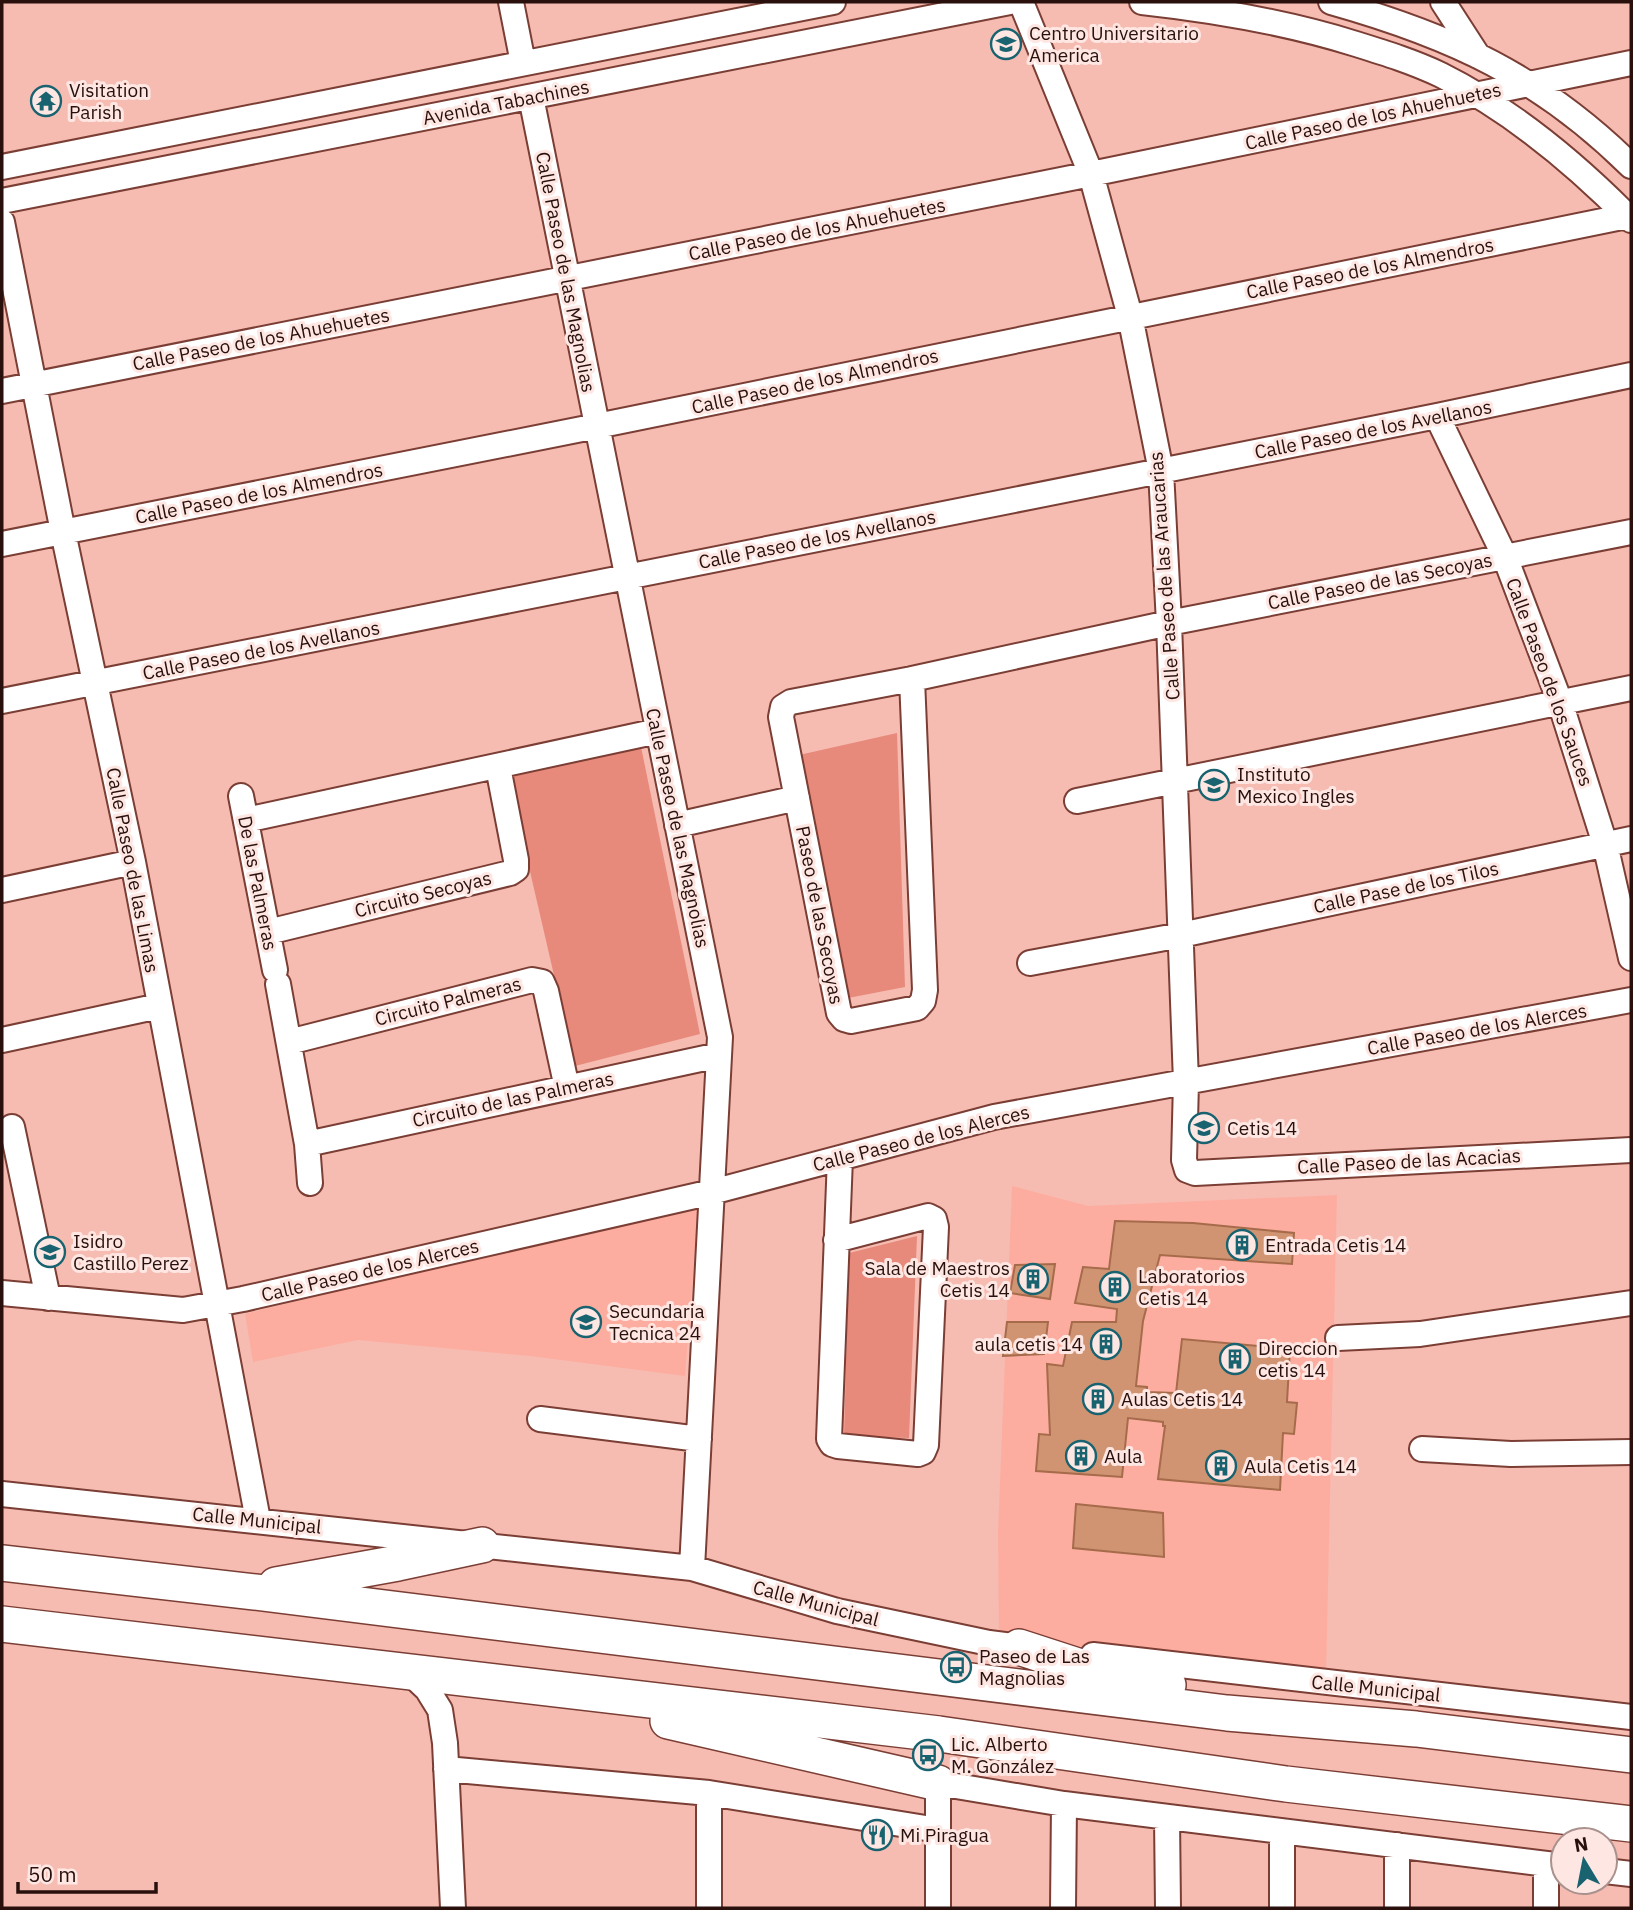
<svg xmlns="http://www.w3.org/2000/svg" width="1633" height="1910" font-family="'IBM Plex Sans',sans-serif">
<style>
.built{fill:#fdad9f}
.green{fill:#e78a7b}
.building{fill:#d19473;stroke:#a56b4b;stroke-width:2}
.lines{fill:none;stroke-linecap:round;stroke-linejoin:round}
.minor-casing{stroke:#7b3e35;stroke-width:28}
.highway-casing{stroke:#7b3e35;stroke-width:38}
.minor{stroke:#fff;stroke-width:24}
.highway{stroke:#fff;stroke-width:35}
.labels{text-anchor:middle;stroke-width:6;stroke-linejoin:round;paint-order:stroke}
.poi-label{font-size:19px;fill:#29100c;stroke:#fee7e3;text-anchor:start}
.street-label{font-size:19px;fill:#29100c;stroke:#fee7e3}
</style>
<rect width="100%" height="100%" fill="#f6bcb2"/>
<!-- built -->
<path class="built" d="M 1012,1186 L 1088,1206 L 1337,1195 L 1326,1672 L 999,1638 L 998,1532 Z
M 699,1201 L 685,1376 L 530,1356 L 358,1340 L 253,1362 L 245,1314 Z"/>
<!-- green -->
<path class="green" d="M 897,733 L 905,987 L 848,998 L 799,755 Z
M 640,742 L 700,1034 L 575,1066 L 507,772 Z
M 917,1236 L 909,1438 L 844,1436 L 849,1253 Z"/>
<!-- building -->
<path class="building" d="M 1115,1221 L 1193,1223 L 1294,1233 L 1292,1264 L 1160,1255 L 1143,1321 L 1136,1386 L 1147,1387 L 1147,1392 L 1176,1393 L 1182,1339 L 1290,1349 L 1287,1402 L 1297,1403 L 1294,1434 L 1283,1433 L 1280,1490 L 1158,1479 L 1165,1426 L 1163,1426 L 1163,1422 L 1128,1418 L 1122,1477 L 1036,1471 L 1039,1434 L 1050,1435 L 1047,1364 L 1063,1366 L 1072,1322 L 1116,1322 L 1117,1309 L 1075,1303 L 1083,1267 L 1109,1269 Z
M 1055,1264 L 1050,1299 L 1010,1293 L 1015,1265 Z
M 1007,1322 L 1048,1322 L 1044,1354 L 1003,1356 Z
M 1076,1504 L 1163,1513 L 1164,1557 L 1073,1548 Z"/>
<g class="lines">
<!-- minor casing -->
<g class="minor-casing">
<path id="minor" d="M 511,2 L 523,63
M 1021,2 L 1091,174 L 1130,316 L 1161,471 L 1169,623 L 1186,1082 L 1184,1160 L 1187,1170 L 1195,1173 L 1631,1150
M 1142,2 C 1215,10 1286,22 1356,44 C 1385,53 1414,62 1441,75 C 1513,111 1575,163 1631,220
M 1331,2 C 1452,36 1541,77 1631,166
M 1443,2 L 1478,56
M 531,97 L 720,1037 L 692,1568
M 2,167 L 833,2
M 2,201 L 1010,2
M 2,222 L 63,532 L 133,862 L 258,1520
M 2,391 L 1091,174 L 1631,63
M 1437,416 L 1505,557 L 1560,702 L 1605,844 L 1631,958
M 2,544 L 597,426 L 1627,216
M 912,679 L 925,990 L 923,1001 L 917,1008 L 851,1021 L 844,1019 L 839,1013 L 781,717 L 783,707 L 791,702 L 912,679 L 1169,623 L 1631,532
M 2,701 L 1437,416 L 1631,375
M 241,796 L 275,970
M 1077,801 L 1631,688
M 246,820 L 658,731
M 677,825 L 797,798
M 2,890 L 133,862
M 268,932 L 510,873 L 516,869 L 516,860 L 498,767
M 1030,963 L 1181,935 L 1631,839
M 278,984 L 307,1144 L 310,1183
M 2,1040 L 159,1006
M 289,1042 L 532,980 L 542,982 L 546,991 L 567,1088
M 12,1127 L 48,1298
M 307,1144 L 719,1055
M 836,1240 L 928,1216 L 934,1219 L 936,1227 L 926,1445 L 923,1452 L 918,1454 L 838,1446 L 832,1444 L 829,1439 L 840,1158
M 2,1293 L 183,1310 L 243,1299 L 712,1192 L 994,1117 L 1631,1000
M 1338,1338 L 1420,1334 L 1631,1303
M 540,1419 L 699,1439
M 1422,1449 L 1511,1454 L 1631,1452
M 2,1494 L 692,1568 L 837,1611 L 989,1643 L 1036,1649
M 1093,1655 L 1631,1717
M 407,1670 L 427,1689 L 440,1710 L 445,1743 L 453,1908
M 446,1769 L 709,1793 L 938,1830
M 709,1793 L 709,1908
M 1167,1817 L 1168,1908
M 1282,1831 L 1282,1908
M 1546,1864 L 1546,1908
M 1605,1871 L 1631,1874
M 938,1908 L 938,1783 L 1064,1804 L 1563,1866
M 1063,1908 L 1064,1804
M 1397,1908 L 1397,1845"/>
</g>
<!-- highway casing -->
<g class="highway-casing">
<path id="highway" d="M 2,1563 L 255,1592 L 1227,1713 L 1416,1729 L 1631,1755
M 276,1585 L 398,1563 L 482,1545
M 2,1624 L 939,1734 L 1286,1784 L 1631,1824
M 1019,1647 L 1093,1671 L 1168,1685
M 668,1721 L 938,1783"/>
</g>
<!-- minor -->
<use href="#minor" class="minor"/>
<!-- highway -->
<use href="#highway" class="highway"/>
</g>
<!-- icons -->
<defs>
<g id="university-ring" transform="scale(1.575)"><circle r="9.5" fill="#fee7e3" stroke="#18636f" stroke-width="1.5"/><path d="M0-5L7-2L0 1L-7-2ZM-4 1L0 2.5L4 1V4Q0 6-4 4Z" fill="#18636f"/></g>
<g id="temple-ring" transform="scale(1.575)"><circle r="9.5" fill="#fee7e3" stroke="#18636f" stroke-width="1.5"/><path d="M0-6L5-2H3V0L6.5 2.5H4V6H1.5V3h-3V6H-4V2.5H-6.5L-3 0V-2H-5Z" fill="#18636f"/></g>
<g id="school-ring" transform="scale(1.575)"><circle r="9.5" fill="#fee7e3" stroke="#18636f" stroke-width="1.5"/><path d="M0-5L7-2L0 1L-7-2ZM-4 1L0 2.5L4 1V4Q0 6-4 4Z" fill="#18636f"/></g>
<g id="building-ring" transform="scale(1.575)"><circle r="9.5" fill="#fee7e3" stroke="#18636f" stroke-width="1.5"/><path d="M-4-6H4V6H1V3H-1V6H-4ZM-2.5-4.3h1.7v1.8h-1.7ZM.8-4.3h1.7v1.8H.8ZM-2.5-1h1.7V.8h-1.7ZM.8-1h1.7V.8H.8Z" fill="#18636f"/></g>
<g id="bus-ring" transform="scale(1.575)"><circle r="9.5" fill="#fee7e3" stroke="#18636f" stroke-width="1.5"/><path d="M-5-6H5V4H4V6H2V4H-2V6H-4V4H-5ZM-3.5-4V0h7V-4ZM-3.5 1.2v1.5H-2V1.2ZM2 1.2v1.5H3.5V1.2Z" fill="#18636f"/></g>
<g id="restaurant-ring" transform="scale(1.575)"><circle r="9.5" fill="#fee7e3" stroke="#18636f" stroke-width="1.5"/><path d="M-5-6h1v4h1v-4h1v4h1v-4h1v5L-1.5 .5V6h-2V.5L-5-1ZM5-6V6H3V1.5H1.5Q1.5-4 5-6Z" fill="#18636f"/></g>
</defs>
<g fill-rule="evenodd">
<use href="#university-ring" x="1006" y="44"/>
<use href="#temple-ring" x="46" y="101"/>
<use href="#school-ring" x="1214" y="785"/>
<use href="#university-ring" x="1204" y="1128"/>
<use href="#building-ring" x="1242" y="1245"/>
<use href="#school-ring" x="50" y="1252"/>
<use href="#building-ring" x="1033" y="1279"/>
<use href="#building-ring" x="1115" y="1287"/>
<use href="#school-ring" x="586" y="1322"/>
<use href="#building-ring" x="1106" y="1344"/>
<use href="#building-ring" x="1235" y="1359"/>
<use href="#building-ring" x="1098" y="1399"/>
<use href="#building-ring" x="1081" y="1456"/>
<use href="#building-ring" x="1221" y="1466"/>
<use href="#bus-ring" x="956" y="1667"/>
<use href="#bus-ring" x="928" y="1755"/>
<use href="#restaurant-ring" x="877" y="1835"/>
</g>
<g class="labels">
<!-- poi labels -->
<g class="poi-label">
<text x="1029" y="40">Centro Universitario<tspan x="1029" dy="22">America</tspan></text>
<text x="69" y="97">Visitation<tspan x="69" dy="22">Parish</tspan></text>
<text x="1237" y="781">Instituto<tspan x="1237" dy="22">Mexico Ingles</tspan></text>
<text x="1227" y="1135">Cetis 14</text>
<text x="73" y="1248">Isidro<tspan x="73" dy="22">Castillo Perez</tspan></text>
<text x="1265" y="1252">Entrada Cetis 14</text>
<text x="1010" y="1275" text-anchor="end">Sala de Maestros<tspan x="1010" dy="22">Cetis 14</tspan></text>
<text x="1138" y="1283">Laboratorios<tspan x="1138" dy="22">Cetis 14</tspan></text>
<text x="609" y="1318">Secundaria<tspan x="609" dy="22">Tecnica 24</tspan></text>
<text x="1083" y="1351" text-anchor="end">aula cetis 14</text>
<text x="1258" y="1355">Direccion<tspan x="1258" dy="22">cetis 14</tspan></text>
<text x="1121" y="1406">Aulas Cetis 14</text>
<text x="1104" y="1463">Aula</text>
<text x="1244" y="1473">Aula Cetis 14</text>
<text x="979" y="1663">Paseo de Las<tspan x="979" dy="22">Magnolias</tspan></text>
<text x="951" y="1751">Lic. Alberto<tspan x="951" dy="22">M. González</tspan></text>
<text x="900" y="1842">Mi Piragua</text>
</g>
<!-- street labels -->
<g class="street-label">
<text transform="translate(506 102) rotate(-11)" y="7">Avenida Tabachines</text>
<text transform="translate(1373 116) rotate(-12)" y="7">Calle Paseo de los Ahuehuetes</text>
<text transform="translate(817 229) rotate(-11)" y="7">Calle Paseo de los Ahuehuetes</text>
<text transform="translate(1370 268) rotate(-11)" y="7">Calle Paseo de los Almendros</text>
<text transform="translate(566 272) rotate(79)" y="7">Calle Paseo de las Magnolias</text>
<text transform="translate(261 339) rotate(-11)" y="7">Calle Paseo de los Ahuehuetes</text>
<text transform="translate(815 381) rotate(-12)" y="7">Calle Paseo de los Almendros</text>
<text transform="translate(1373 429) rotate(-11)" y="7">Calle Paseo de los Avellanos</text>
<text transform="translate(259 493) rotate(-11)" y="7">Calle Paseo de los Almendros</text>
<text transform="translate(817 539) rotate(-11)" y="7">Calle Paseo de los Avellanos</text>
<text transform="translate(1164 576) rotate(-94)" y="7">Calle Paseo de las Araucarias</text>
<text transform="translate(1380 581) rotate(-11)" y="7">Calle Paseo de las Secoyas</text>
<text transform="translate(261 650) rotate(-11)" y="7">Calle Paseo de los Avellanos</text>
<text transform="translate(1550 682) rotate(70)" y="7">Calle Paseo de los Sauces</text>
<text transform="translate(678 828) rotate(78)" y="7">Calle Paseo de las Magnolias</text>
<text transform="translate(133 870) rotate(79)" y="7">Calle Paseo de las Limas</text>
<text transform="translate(258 883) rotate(79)" y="7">De las Palmeras</text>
<text transform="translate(1406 887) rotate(-12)" y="7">Calle Pase de los Tilos</text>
<text transform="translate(423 894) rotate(-14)" y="7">Circuito Secoyas</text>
<text transform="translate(820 915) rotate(79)" y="7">Paseo de las Secoyas</text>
<text transform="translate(448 1001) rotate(-14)" y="7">Circuito Palmeras</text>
<text transform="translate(1477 1029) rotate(-10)" y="7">Calle Paseo de los Alerces</text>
<text transform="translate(513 1099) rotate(-12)" y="7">Circuito de las Palmeras</text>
<text transform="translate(921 1138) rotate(-14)" y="7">Calle Paseo de los Alerces</text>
<text transform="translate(1409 1161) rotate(-3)" y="7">Calle Paseo de las Acacias</text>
<text transform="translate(370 1270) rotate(-13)" y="7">Calle Paseo de los Alerces</text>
<text transform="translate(257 1520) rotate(6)" y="7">Calle Municipal</text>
<text transform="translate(816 1603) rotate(15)" y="7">Calle Municipal</text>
<text transform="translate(1376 1688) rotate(6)" y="7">Calle Municipal</text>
</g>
</g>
<!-- border -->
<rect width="1633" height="1910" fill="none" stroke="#29100c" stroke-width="7"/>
<!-- north arrow -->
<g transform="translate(1584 1861) rotate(350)"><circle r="33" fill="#fee7e3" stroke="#a9918d" stroke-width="2"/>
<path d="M0-5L12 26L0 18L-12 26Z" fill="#18636f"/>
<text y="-10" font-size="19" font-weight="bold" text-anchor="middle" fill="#29100c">N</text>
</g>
<!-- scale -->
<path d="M18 1882v10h138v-10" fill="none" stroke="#29100c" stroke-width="3.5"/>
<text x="28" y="1882" font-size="21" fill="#29100c" stroke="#fee7e3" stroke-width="5" paint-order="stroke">50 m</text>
</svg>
